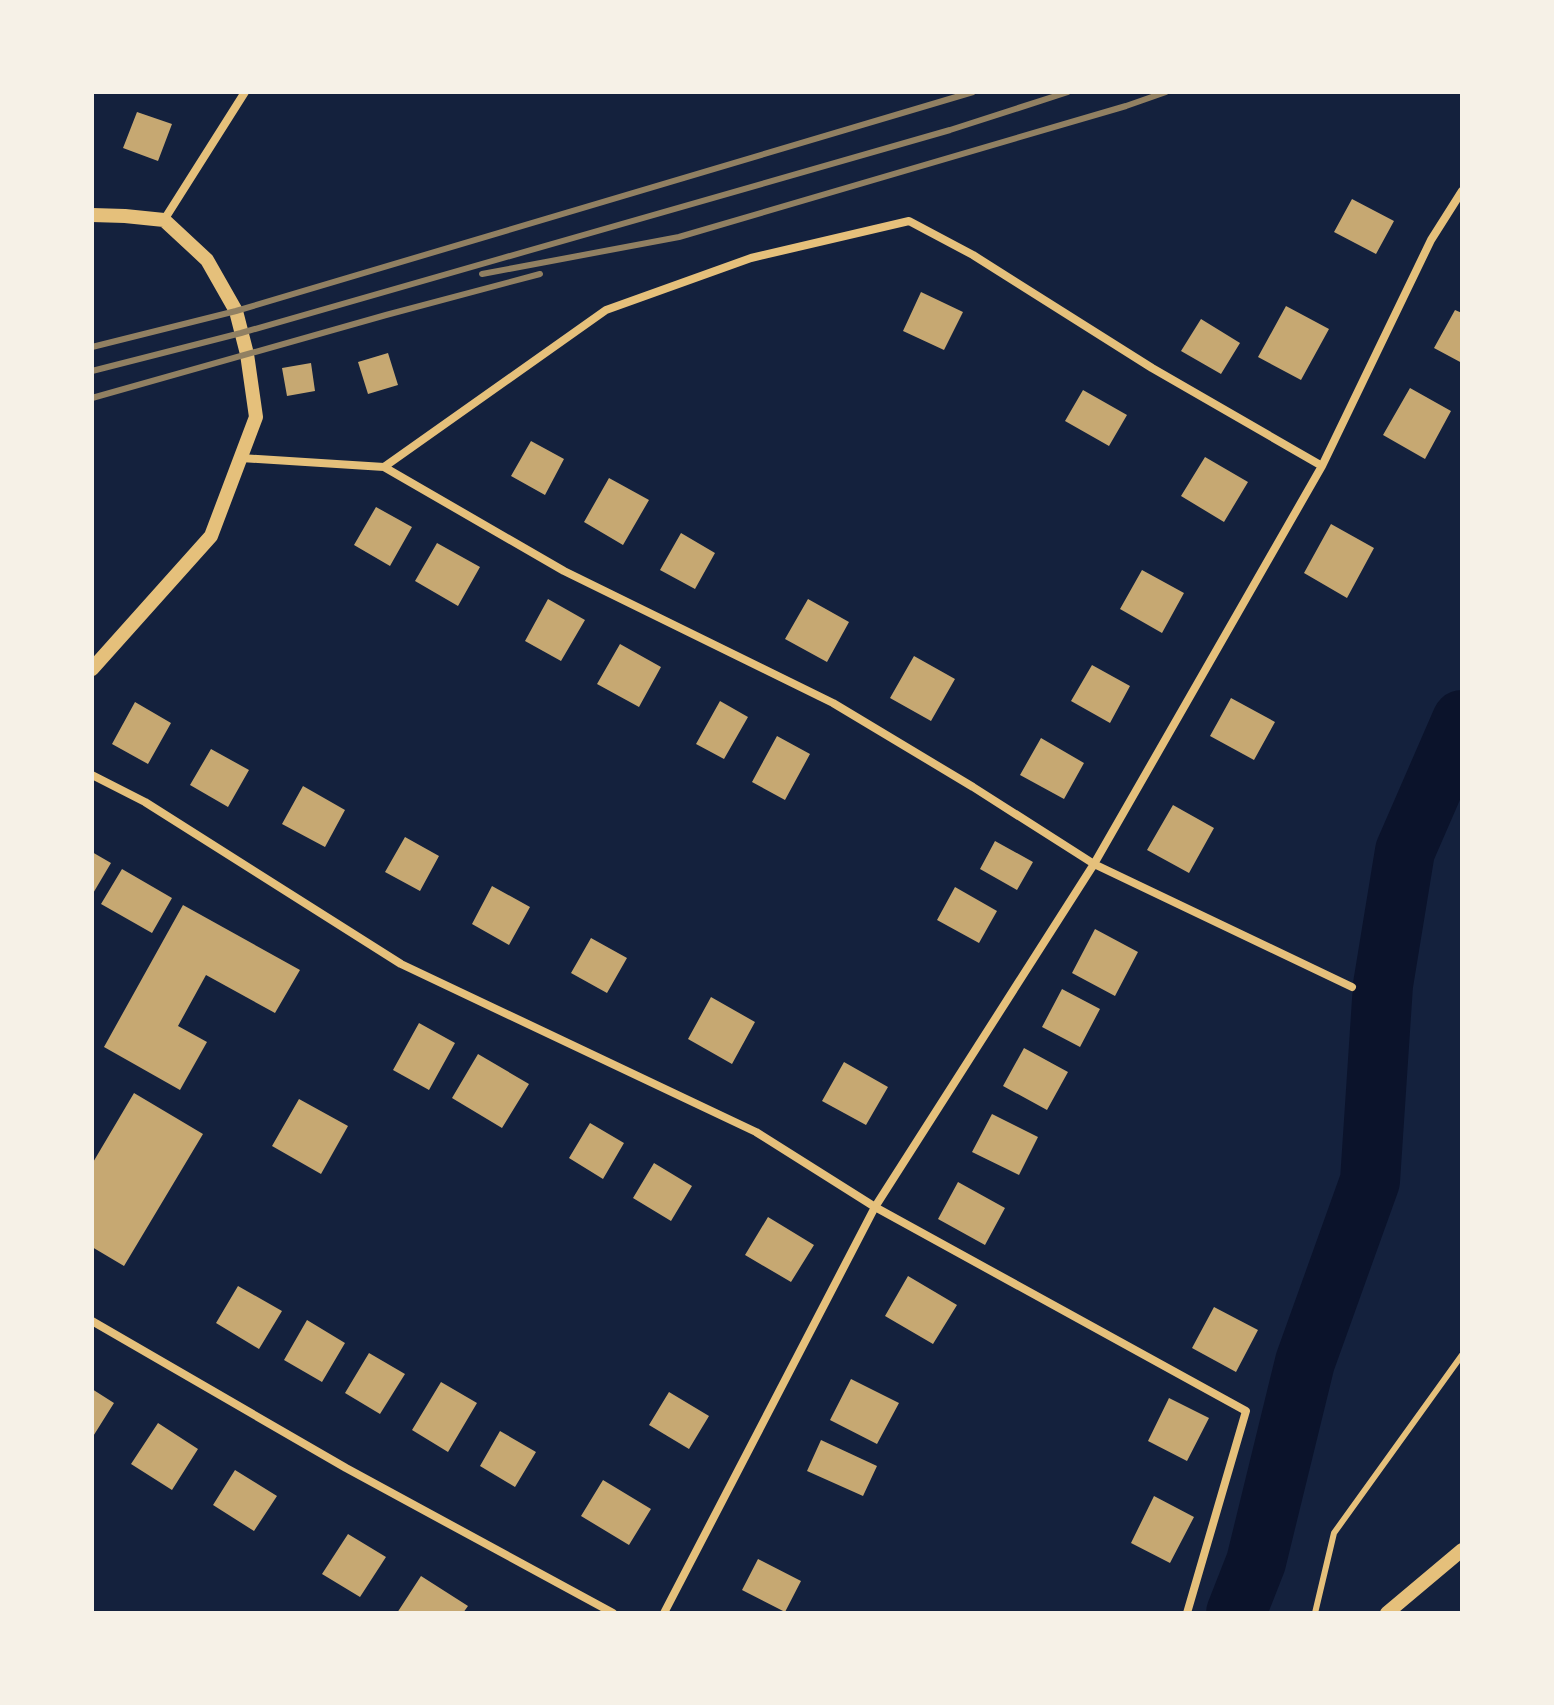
<svg xmlns="http://www.w3.org/2000/svg" width="1554" height="1705" font-family="'IBM Plex Sans',sans-serif">
<style>
.lines{fill:none;stroke-linecap:round;stroke-linejoin:round}
.river{stroke:#0b132b;stroke-width:60}
.building{fill:#c6a872}
.service{stroke:#e5c07b;stroke-width:6}
.minor{stroke:#e5c07b;stroke-width:8}
.tertiary{stroke:#e5c07b;stroke-width:14}
.rail{stroke:#918062;stroke-width:6}
</style>
<rect width="100%" height="100%" fill="#14213d"/>
<g class="lines">
<!-- river -->
<path class="river" d="M 1236,1613 L 1256,1562 L 1305,1362 L 1370,1181 L 1383,985 L 1405,851 L 1462,720"/>
</g>
<!-- building -->
<path class="building" d="M 137,112 L 172,124 L 158,161 L 123,148 Z
M 1352,199 L 1394,221 L 1376,254 L 1334,232 Z
M 921,292 L 963,312 L 944,350 L 903,331 Z
M 1286,306 L 1329,329 L 1301,380 L 1258,357 Z
M 1455,310 L 1462,313 L 1462,363 L 1434,348 Z
M 1201,319 L 1240,343 L 1221,374 L 1181,351 Z
M 388,353 L 398,385 L 368,394 L 358,362 Z
M 311,363 L 315,391 L 287,396 L 282,368 Z
M 1410,388 L 1451,411 L 1425,459 L 1383,435 Z
M 1083,390 L 1127,415 L 1109,446 L 1065,421 Z
M 531,441 L 564,459 L 545,495 L 511,476 Z
M 1205,457 L 1248,482 L 1224,522 L 1181,496 Z
M 609,478 L 649,500 L 623,545 L 584,522 Z
M 376,507 L 412,527 L 390,566 L 354,545 Z
M 1331,524 L 1374,548 L 1347,598 L 1304,573 Z
M 681,533 L 715,553 L 695,589 L 660,570 Z
M 437,543 L 480,567 L 458,606 L 415,581 Z
M 1142,570 L 1184,593 L 1162,633 L 1120,609 Z
M 548,599 L 585,620 L 561,661 L 525,641 Z
M 808,599 L 849,622 L 827,662 L 785,639 Z
M 620,644 L 661,667 L 639,707 L 597,684 Z
M 914,656 L 955,679 L 931,721 L 890,698 Z
M 1092,665 L 1130,686 L 1110,723 L 1071,701 Z
M 1231,698 L 1275,722 L 1254,760 L 1210,736 Z
M 720,701 L 748,717 L 724,759 L 696,744 Z
M 135,702 L 171,723 L 148,764 L 112,744 Z
M 777,736 L 810,754 L 785,800 L 752,782 Z
M 1041,738 L 1084,763 L 1064,799 L 1020,775 Z
M 211,749 L 249,770 L 228,807 L 190,785 Z
M 303,786 L 345,810 L 325,847 L 282,824 Z
M 1173,805 L 1214,828 L 1189,873 L 1147,850 Z
M 405,837 L 439,856 L 420,891 L 385,872 Z
M 995,841 L 1033,862 L 1017,890 L 980,869 Z
M 92,852 L 111,863 L 92,895 Z
M 122,869 L 172,898 L 152,933 L 101,904 Z
M 492,886 L 530,907 L 509,945 L 472,924 Z
M 955,887 L 997,911 L 979,943 L 937,920 Z
M 183,905 L 300,970 L 275,1013 L 206,975 L 178,1026 L 207,1042 L 180,1090 L 104,1047 Z
M 1095,929 L 1138,952 L 1115,996 L 1072,973 Z
M 591,938 L 627,958 L 607,993 L 571,973 Z
M 1062,989 L 1100,1009 L 1080,1047 L 1042,1027 Z
M 711,997 L 755,1022 L 732,1064 L 688,1039 Z
M 419,1023 L 455,1043 L 429,1090 L 393,1070 Z
M 1024,1048 L 1068,1072 L 1047,1110 L 1003,1086 Z
M 478,1054 L 529,1084 L 502,1128 L 452,1098 Z
M 844,1062 L 888,1087 L 866,1125 L 822,1101 Z
M 134,1093 L 203,1134 L 124,1266 L 92,1247 L 92,1164 Z
M 299,1099 L 348,1126 L 321,1174 L 272,1146 Z
M 992,1114 L 1038,1137 L 1019,1175 L 972,1152 Z
M 590,1123 L 624,1143 L 603,1179 L 569,1158 Z
M 654,1163 L 692,1186 L 671,1221 L 633,1198 Z
M 958,1182 L 1005,1208 L 985,1245 L 938,1219 Z
M 768,1217 L 814,1245 L 791,1282 L 745,1255 Z
M 908,1276 L 957,1305 L 933,1344 L 885,1316 Z
M 238,1286 L 282,1311 L 259,1349 L 216,1323 Z
M 1214,1307 L 1258,1330 L 1236,1372 L 1192,1348 Z
M 307,1320 L 345,1343 L 322,1382 L 284,1360 Z
M 369,1353 L 405,1374 L 380,1414 L 345,1393 Z
M 851,1379 L 899,1403 L 877,1444 L 830,1420 Z
M 441,1382 L 477,1403 L 448,1452 L 412,1430 Z
M 92,1389 L 114,1403 L 92,1438 Z
M 669,1392 L 709,1416 L 689,1449 L 649,1425 Z
M 1169,1398 L 1209,1418 L 1187,1461 L 1148,1441 Z
M 158,1423 L 198,1449 L 172,1490 L 131,1464 Z
M 500,1431 L 536,1452 L 515,1487 L 480,1466 Z
M 821,1440 L 877,1466 L 863,1496 L 807,1471 Z
M 235,1470 L 277,1496 L 254,1531 L 213,1505 Z
M 603,1480 L 651,1509 L 629,1545 L 581,1516 Z
M 1154,1496 L 1194,1517 L 1170,1563 L 1131,1543 Z
M 348,1534 L 386,1557 L 360,1597 L 322,1574 Z
M 758,1559 L 801,1581 L 785,1612 L 742,1590 Z
M 421,1576 L 468,1606 L 463,1613 L 397,1613 Z"/>
<g class="lines">
<!-- service -->
<path class="service" d="M 1315,1613 L 1334,1533 L 1462,1355"/>
<!-- minor -->
<path class="minor" d="M 164,220 L 245,92
M 241,458 L 384,467 L 564,571 L 833,703 L 973,787 L 1094,864 L 1352,987
M 384,467 L 606,310 L 751,258 L 909,221 L 973,255 L 1152,368 L 1322,466
M 92,775 L 145,802 L 401,964 L 756,1132 L 875,1207 L 1246,1411 L 1187,1613
M 92,1321 L 346,1468 L 613,1613
M 664,1613 L 875,1207 L 1094,864 L 1322,466 L 1431,240 L 1462,191"/>
<!-- tertiary -->
<path class="tertiary" d="M 92,215 L 125,216 L 164,220 L 207,260 L 236,311 L 247,354 L 256,417 L 211,536 L 92,669
M 1387,1613 L 1462,1550"/>
<!-- rail -->
<path class="rail" d="M 482,274 L 679,237 L 1126,106 L 1166,92
M 92,347 L 236,311 L 973,92
M 92,371 L 241,333 L 950,130 L 1068,92
M 92,398 L 386,315 L 540,274"/>
</g>
<!-- border -->
<rect width="1554" height="1705" fill="none" stroke="#f6f1e7" stroke-width="188"/>
</svg>
